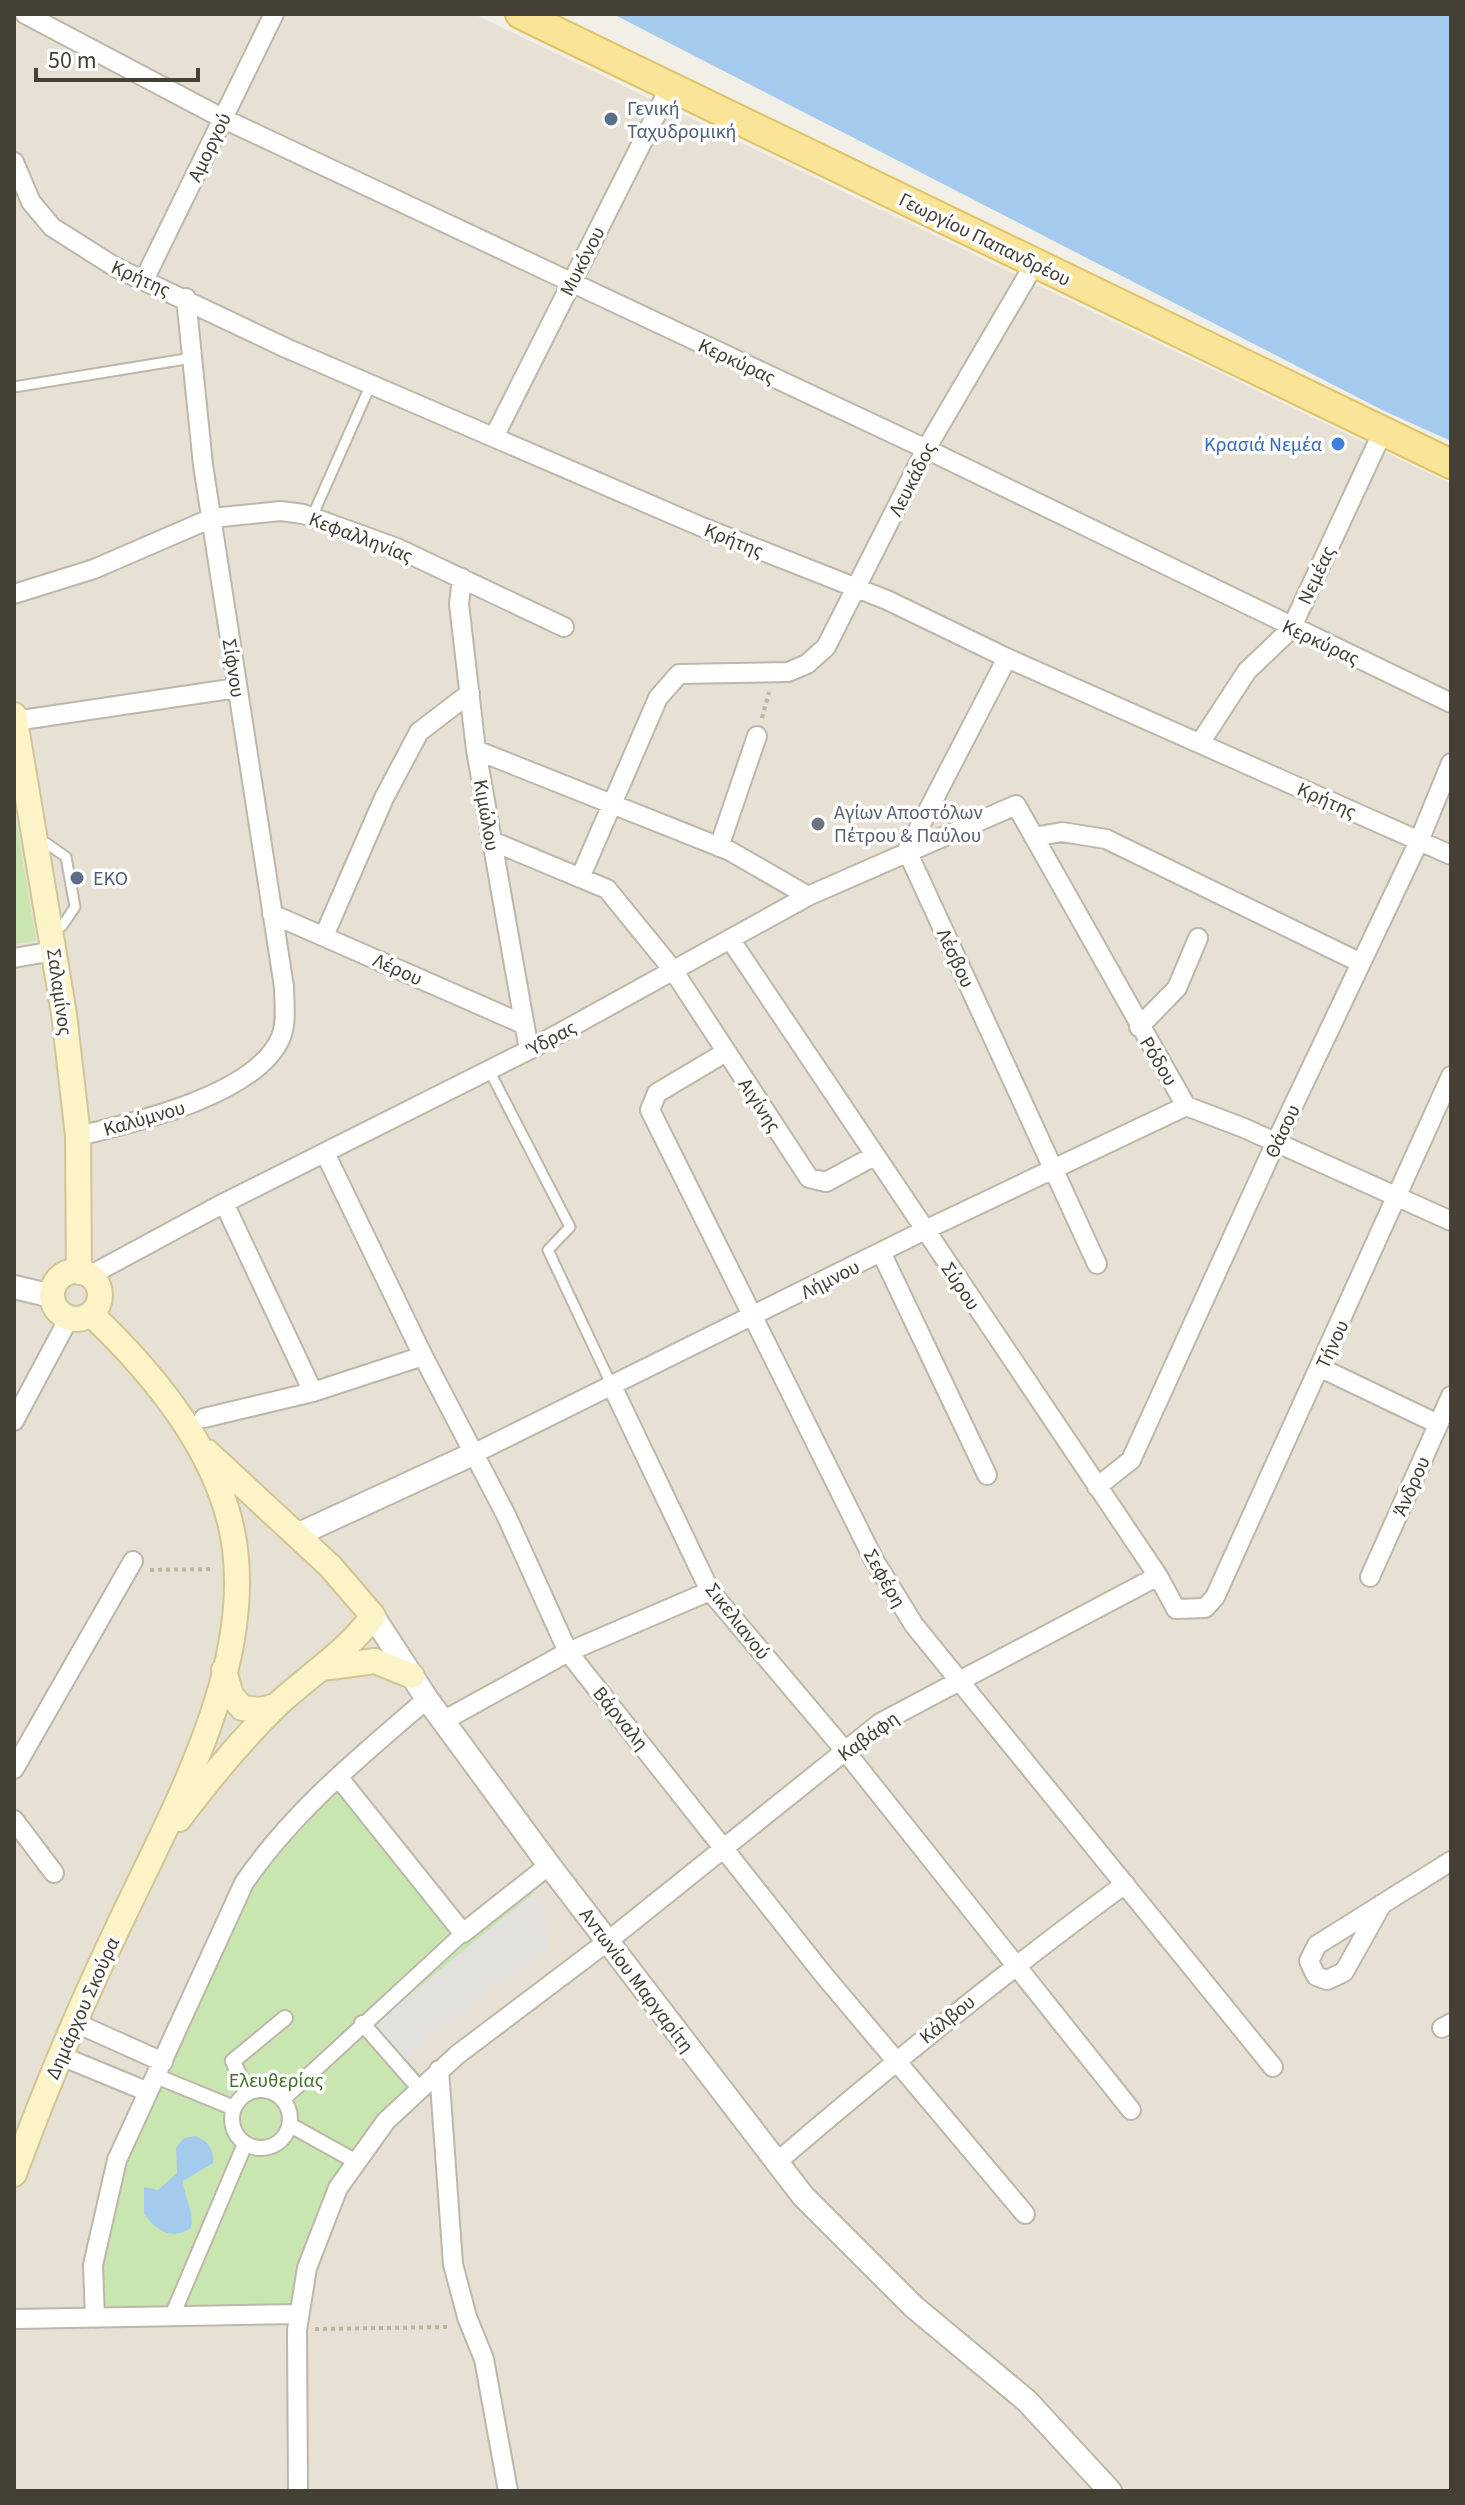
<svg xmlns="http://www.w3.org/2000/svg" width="1465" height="2505" font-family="'Source Sans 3',sans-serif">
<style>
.residential{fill:#e6e1d4}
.green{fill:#c9e5b0}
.parking{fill:#e3e1de}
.water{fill:#a4caed}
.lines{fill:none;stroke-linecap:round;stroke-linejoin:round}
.service-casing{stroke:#bdb7a9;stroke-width:13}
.pedestrian-casing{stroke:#bdb7a9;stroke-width:18}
.minor-casing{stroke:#bdb7a9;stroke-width:22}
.tertiary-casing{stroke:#bdb7a9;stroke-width:26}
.secondary-casing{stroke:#d0c597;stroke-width:28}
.primary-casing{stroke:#dec368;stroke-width:32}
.path{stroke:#beb49b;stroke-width:4;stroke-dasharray:4 4;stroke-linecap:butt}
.service{stroke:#fff;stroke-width:9}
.pedestrian{stroke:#fff;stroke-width:14}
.minor{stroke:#fff;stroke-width:18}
.tertiary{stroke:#fff;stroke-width:22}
.secondary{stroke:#fcf3c6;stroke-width:24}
.primary{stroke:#fae497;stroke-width:28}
.service-dot{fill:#5c6f8a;stroke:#fff;stroke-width:3}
.shop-dot{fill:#3f7fe0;stroke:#fff;stroke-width:3}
.worship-dot{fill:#6b7280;stroke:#fff;stroke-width:3}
.labels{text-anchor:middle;stroke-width:7;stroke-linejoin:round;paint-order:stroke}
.service-label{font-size:20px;fill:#4e5e75;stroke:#fff;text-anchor:start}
.street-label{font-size:20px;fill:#444035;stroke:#fff}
.shop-label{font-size:20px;fill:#366cbe;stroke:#fff;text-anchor:end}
.worship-label{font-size:20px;fill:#5b616d;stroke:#fff;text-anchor:start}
.park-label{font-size:20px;fill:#42732b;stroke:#fff}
</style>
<rect width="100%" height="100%" fill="#f2efe6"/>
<!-- residential -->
<path class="residential" d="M 14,14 L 474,14 L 1451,484 L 1451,2491 L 14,2491 Z"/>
<!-- green -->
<path class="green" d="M 14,810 L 36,941 L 14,944 Z
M 339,1778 L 463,1933 L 527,1883 L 534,1893 L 375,2024 L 426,2081 L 359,2154 L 299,2307 L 95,2318 L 104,2209 L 244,1883 Z"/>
<!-- parking -->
<path class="parking" d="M 534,1893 L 544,1906 L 547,1951 L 489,1990 L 406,2059 L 374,2024 Z"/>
<!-- water -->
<path class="water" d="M 613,14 L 1451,14 L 1451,441 L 1382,410 Z
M 195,2136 C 209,2141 214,2150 213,2163 L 183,2181 C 184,2197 195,2213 191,2228 C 172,2241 157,2231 144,2214 L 144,2187 L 158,2190 L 177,2173 L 176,2148 L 184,2138 Z"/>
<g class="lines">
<!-- service casing -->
<g class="service-casing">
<path id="service" d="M 14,387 L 192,358
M 312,517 L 371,384
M 46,843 L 66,857 L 75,907 L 62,926
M 489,1070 L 570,1227 L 548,1250 L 612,1386"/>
</g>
<!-- pedestrian casing -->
<g class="pedestrian-casing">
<path id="pedestrian" d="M 362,2023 L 419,2088
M 156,2076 L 234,2108
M232 2119a29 29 0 1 1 58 0a29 29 0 1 1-58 0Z
M 247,2093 L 233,2061 L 285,2018
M 283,2099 L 463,1933
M 290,2125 L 355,2161
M 172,2316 L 245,2144"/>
</g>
<!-- minor casing -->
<g class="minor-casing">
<path id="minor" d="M 25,14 L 222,118 L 926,449 L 1451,703
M 14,162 L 31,202 L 52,227 L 115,267 L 286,348 L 702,527 L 887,600 L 1007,658 L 1451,855
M 144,280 L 274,14
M 495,435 L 670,87
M 462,578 L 459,604 L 476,750 L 529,1050
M 14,594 L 94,569 L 212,518 L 281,511 L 303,514 L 397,548 L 564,627
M 1007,658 L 907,851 L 1097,1264
M 15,721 L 237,688
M 1200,743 L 1247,671 L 1291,629 L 1383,431
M 476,750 L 730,851 L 808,896
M 1034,837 L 1062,832 L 1106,839 L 1361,963
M 492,841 L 607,889 L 673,970 L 809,1178 L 826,1182 L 874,1156
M 719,847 L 757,736
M 580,878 L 658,698 L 679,674 L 788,672 L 807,664 L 826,647 L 926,449 L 1035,263
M 272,914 L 523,1024
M 324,936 L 384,798 L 419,732 L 470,693
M 730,939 L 1158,1576 L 1176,1609 L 1205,1608 L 1215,1597 L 1451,1076
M 14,958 L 54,951
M 1139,1027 L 1177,988 L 1198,938
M 726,1052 L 657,1093 L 650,1110 L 874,1560 L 914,1625 L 1273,2067
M 78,1136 C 133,1123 257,1095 281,1037 C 287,1022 284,1003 284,987 L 203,465 L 186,298
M 325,1153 L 423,1356 L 506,1515 L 568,1652 L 823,1974 L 1025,2214
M 224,1203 L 313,1392
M 881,1252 L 987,1475
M 89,1276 L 224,1203 L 529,1050 L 808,896 L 1016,805 L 1186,1106 L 1244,1128 L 1451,1221
M 1321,1368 L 1438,1424
M 612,1386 L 710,1591 L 846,1752 L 1131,2110
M 204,1418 L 313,1392 L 423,1356
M 14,1421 L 69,1318
M 475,1453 L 923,1231 L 1186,1106
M 1097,1487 L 1131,1460 L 1276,1142 L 1419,841 L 1451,763
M 1370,1577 L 1451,1396
M 443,1721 L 568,1652 L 710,1591
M 14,1769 L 133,1561
M 339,1778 L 463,1933 L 549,1865
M 14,1820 L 54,1873
M 1382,1904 L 1344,1972 L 1327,1980 L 1316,1976 L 1309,1961 L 1317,1945 L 1451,1861
M 76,2023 L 163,2062
M 1442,2028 L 1451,2023
M 61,2056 L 146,2091
M 439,2070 L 453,2264 L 467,2317 L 484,2359 L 508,2491
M 777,2162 C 890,2065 1005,1972 1125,1884
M 95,2318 L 93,2265 L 117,2160 L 244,1883 C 293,1811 362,1755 427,1699
M 14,2319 L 298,2314
M 298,2491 L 297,2330 L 307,2268 L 338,2188 L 386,2121 L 457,2055 L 608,1941 L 880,1723 L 1158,1576"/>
</g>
<!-- tertiary casing -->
<g class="tertiary-casing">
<path id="tertiary" d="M 14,1287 L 52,1296
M 297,1535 L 475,1453
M 373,1616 L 427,1699 L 549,1865 L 803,2196 L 914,2307 L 1027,2401 L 1110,2491"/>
</g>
<!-- secondary casing -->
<g class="secondary-casing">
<path id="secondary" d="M 14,715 L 64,1014 L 78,1136 L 79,1272
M52 1295a24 24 0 1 1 48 0a24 24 0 1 1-48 0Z
M 322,1668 L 375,1661 L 412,1676
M 224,1670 L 231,1695 L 242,1708 L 260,1710 L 276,1706
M 179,1819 C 209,1779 241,1740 277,1705 C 308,1676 348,1651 373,1616 L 330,1566 L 207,1452
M 14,2174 C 45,2089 81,2005 120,1923 C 174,1808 263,1654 230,1522 C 210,1441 150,1370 91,1314"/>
</g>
<!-- primary casing -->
<g class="primary-casing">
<path id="primary" d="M 520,14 L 1451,464"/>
</g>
<!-- path -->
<path class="path" d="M 762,718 L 769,692
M 150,1570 L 214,1569
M 315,2329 L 450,2327"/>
<!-- service -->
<use href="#service" class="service"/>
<!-- pedestrian -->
<use href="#pedestrian" class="pedestrian"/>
<!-- minor -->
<use href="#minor" class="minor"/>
<!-- tertiary -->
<use href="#tertiary" class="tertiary"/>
<!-- secondary -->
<use href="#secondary" class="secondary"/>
<!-- primary -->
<use href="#primary" class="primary"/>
</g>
<!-- markers -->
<g class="service-dot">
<circle cx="611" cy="119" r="8"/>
<circle cx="77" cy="878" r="8"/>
</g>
<circle class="shop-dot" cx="1338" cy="444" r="8"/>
<circle class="worship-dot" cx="818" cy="824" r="8"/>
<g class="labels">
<!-- service labels -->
<g class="service-label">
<text x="627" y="115">Γενική<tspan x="627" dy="23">Ταχυδρομική</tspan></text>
<text x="93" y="885">EKO</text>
</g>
<!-- street labels -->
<g class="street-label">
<text transform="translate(209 147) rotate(-64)" y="7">Αμοργού</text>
<text transform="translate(985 239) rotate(26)" y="7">Γεωργίου Παπανδρέου</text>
<text transform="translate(582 261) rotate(-63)" y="7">Μυκόνου</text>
<text transform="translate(141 278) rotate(24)" y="7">Κρήτης</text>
<text transform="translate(737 361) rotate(25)" y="7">Κερκύρας</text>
<text transform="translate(912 479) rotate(-63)" y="7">Λευκάδος</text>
<text transform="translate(361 537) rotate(21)" y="7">Κεφαλληνίας</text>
<text transform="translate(734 540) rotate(22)" y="7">Κρήτης</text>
<text transform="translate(1316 575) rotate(-65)" y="7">Νεμέας</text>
<text transform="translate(1321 642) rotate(25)" y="7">Κερκύρας</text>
<text transform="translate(234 668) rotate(81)" y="7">Σίφνου</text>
<text transform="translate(1327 800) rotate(24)" y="7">Κρήτης</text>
<text transform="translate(487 815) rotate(80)" y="7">Κιμώλου</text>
<text transform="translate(956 958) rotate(65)" y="7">Λέσβου</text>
<text transform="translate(398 969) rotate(24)" y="7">Λέρου</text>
<text transform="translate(60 992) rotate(82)" y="7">Σαλαμίνος</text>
<text transform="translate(551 1038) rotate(-29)" y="7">Ύδρας</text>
<text transform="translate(1159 1061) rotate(59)" y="7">Ρόδου</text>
<text transform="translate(760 1105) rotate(57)" y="7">Αιγίνης</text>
<text transform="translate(144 1118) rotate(-16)" y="7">Καλύμνου</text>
<text transform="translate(1282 1131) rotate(-65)" y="7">Θάσου</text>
<text transform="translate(830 1279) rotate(-27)" y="7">Λήμνου</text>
<text transform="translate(961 1286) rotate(56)" y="7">Σύρου</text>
<text transform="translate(1332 1344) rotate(-65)" y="7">Τήνου</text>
<text transform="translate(1411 1486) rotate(-66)" y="7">Άνδρου</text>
<text transform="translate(885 1578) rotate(60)" y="7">Σεφέρη</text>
<text transform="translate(738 1621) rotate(52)" y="7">Σικελιανού</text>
<text transform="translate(621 1718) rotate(51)" y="7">Βάρναλη</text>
<text transform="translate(868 1736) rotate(-36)" y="7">Καβάφη</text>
<text transform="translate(637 1980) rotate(53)" y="7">Αντωνίου Μαργαρίτη</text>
<text transform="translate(82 2008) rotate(-66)" y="7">Δημάρχου Σκούρα</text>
<text transform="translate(947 2019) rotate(-39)" y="7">Κάλβου</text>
</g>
<!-- shop labels -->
<g class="shop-label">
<text x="1322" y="451">Κρασιά Νεμέα</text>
</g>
<!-- worship labels -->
<g class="worship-label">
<text x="834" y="819">Αγίων Αποστόλων<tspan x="834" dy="23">Πέτρου &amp; Παύλου</tspan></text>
</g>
<!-- park labels -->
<g class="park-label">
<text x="276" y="2087">Ελευθερίας</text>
</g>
</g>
<!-- border -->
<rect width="1465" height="2505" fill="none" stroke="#444035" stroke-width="32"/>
<!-- scale -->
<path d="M36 68v12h162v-12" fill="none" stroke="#444035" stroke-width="4"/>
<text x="48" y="68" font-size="24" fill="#444035" stroke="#ffffff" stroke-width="6" paint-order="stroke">50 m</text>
</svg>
